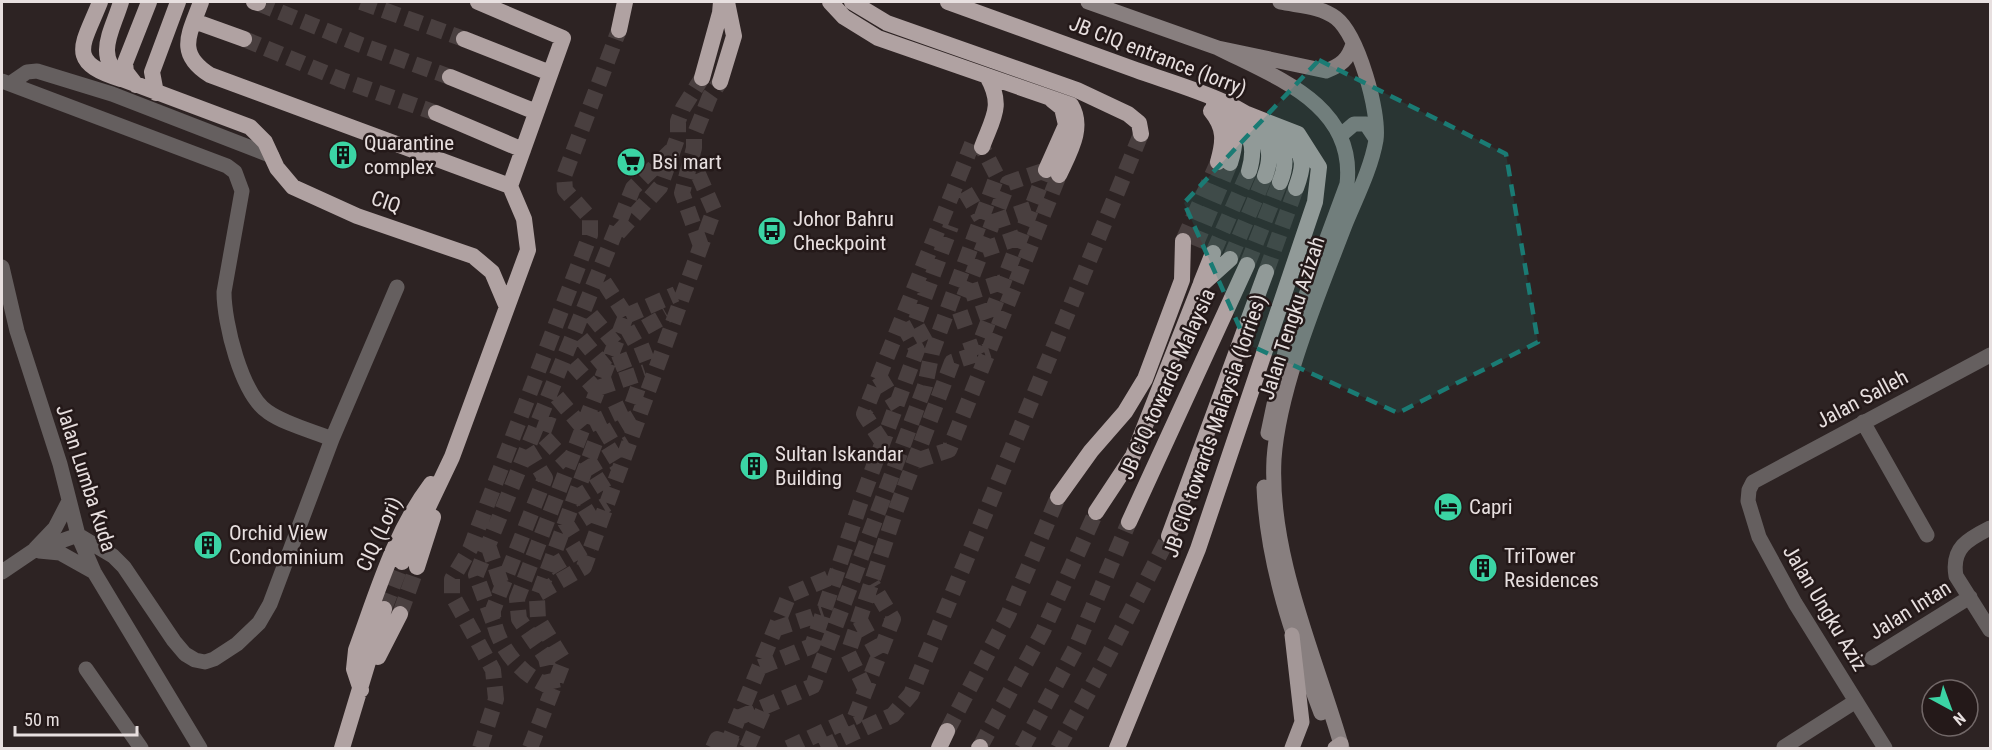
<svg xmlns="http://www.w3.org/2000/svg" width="1992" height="750" font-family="'Roboto Condensed',sans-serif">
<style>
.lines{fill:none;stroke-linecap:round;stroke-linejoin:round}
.trunk-tunnel{stroke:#493f3f;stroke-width:16;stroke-dasharray:16 8;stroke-linecap:butt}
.minor{stroke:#655f5f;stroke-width:15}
.secondary{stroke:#887f7f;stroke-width:15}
.primary{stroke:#a39797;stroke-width:15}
.trunk{stroke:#b0a2a2;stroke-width:16}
.marked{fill:#1a7b74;fill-opacity:0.2;stroke:#1a7b74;stroke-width:4.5;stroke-dasharray:12 8;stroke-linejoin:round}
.labels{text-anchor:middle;stroke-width:5;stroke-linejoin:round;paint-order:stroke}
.street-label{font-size:21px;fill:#e7dfdf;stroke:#241919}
.poi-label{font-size:21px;fill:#e7dfdf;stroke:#241919;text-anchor:start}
</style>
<rect width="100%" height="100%" fill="#2d2323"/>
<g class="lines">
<!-- trunk-tunnel -->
<path class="trunk-tunnel" d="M 361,2 L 464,39
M 258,3 L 361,45 L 450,77
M 244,39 L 342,80 L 436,113
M 965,191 L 981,218
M 993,222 L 1031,209
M 618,233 L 660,187 L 678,136 L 678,121 L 683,108 L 702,78
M 1183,241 L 1218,162
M 701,246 L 682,193 L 694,148 L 694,136 L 710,96 L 720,82
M 1195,246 L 1230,163
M 982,250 L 1020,237
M 1213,253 L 1249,171
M 1230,259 L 1265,176
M 1247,265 L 1280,182
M 1266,272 L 1296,188
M 604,282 L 626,316
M 965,294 L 1002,282
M 964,297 L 1008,183 L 1046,170
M 591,315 L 615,344 L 667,315
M 626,316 L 676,294
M 955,322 L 992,309
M 581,338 L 606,368 L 654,349
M 925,341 L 915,323 L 951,226
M 965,351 L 979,346 L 1046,170
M 572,363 L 597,391
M 879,376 L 898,407
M 598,388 L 645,372
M 557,397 L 583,428 L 632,405 L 639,385
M 549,416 L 542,435 L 569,464
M 883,443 L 864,414 L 972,144
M 527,449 L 545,478 L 493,610 C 492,631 506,654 521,668 C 529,677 543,683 553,689
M 916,461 L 949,450 L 1059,175
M 585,470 L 629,443
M 573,500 L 619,471
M 562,532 L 607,504
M 488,545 L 502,586
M 549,568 L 593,542
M 539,593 L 584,567 L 714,210 L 691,158
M 384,609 L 402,562
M 400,614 L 417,567
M 860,620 L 879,655
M 493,621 L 476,575 L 633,188 L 674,148
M 775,629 L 823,613
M 760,667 L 812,646 L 862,498 L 917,350 L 901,321
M 553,689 L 546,658 L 519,619 L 517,599 L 626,316
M 866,690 L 848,653 L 896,510 L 952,362 L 989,350
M 740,717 L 813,686 L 925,386 L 932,352 L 997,176 L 982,147
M 947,731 L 1008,615 L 1058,497
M 980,747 L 1043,631 L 1096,512
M 480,748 L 496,699 L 493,670 L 452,595 L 452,579 L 470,549 L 590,235 L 590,218 L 565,190 L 564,176 L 619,30
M 530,748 L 562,665 L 562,658 L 538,619 L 537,599 L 596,440 L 640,414
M 713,748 L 717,739 L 737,746
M 726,748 L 789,595 L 836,575
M 747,748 L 765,706
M 788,748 L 855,717 L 893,619 L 872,584
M 821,748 L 893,715 L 911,694 L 1141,134
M 1022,748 L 1076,647 L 1129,522
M 1058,748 L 1106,660 L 1169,536"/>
<!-- minor -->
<path class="minor" d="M 2,81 L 227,166 L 235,172 L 242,191 L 224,292 C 224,322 241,394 268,412 C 285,424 312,431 332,439
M 11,83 L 27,72 L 37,71 L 112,94 L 272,156
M 2,267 L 17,331 L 60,464 L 78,535 L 94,572 L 200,748
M 1863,422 L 1927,535
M 1990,528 C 1968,539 1951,548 1956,576 L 1990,630
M 78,535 L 113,556 L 124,567 L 174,641 L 185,654 L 195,660 L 205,662 L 214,659 L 237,644 L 259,623 L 270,604 L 332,439 L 397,287
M 35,549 L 55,528 L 69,501
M 39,551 L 60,553 L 94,572
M 2,572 L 33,551 L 78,535
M 1872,658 L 1970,597
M 86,669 L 141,748
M 1784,747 L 1856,701
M 1885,748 L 1795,603 L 1759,537 L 1748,501 L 1749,490 L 1753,482 L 1990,355"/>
<!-- secondary -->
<path class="secondary" d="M 1088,2 L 1218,48 L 1326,71 C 1341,65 1348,60 1353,44
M 1280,2 C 1299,6 1320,6 1336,18 C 1358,35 1380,112 1376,140 C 1371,169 1356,198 1345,225 C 1319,293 1279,387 1274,459 C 1269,556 1316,657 1342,748
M 1218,48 C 1277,78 1356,105 1347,184 L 1285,352 L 1268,433
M 1341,135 L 1354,124 L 1366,124 L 1376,139
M 1264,487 C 1267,565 1294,640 1321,713"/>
<!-- primary -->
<path class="primary" d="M 1292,635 L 1302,722 L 1292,748
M 1335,748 L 1341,744"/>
<!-- trunk -->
<path class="trunk" d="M 100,2 C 83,45 65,62 121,79
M 121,2 C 112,32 94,55 122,79 L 250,127 L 265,142 L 277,168 L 293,187 L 357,216 L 473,256 L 492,272 L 506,305
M 201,2 C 190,33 175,53 210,75 L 510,186
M 254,2 L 258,3
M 830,2 L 844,17 L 878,38 L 1071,105 C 1085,128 1069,153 1059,175
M 852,2 L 887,23 L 1077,90 L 1128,114 L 1139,123 L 1141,134
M 948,2 C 1010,24 1073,47 1136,70 C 1177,85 1245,102 1274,136 C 1287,150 1287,165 1280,182
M 194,21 L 244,39
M 619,30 L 625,2
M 464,39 L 550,73
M 450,77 L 536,112
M 702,78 L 720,13 L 721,2
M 720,82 L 734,36 L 727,2
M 136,85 L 126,72 L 125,63 L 149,2
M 156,93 L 152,72 L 178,2
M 1214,104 C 1237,120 1238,138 1230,163
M 1211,111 C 1225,128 1224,141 1218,162
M 436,113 L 523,150
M 1230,113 C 1250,131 1257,145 1249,171
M 1260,130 C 1270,147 1272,157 1265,176
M 1291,139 C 1305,159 1304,166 1296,188
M 982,147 C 993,117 1004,106 987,76
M 1046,170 L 1066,125 L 1062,108 L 1052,100
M 1201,283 L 1213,253
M 1058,497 L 1091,451 L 1125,412 L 1145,379 L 1182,280 L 1183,241
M 1096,512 L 1133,456 L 1200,286 L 1230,259
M 1129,522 L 1247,265
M 1169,536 L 1266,272
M 402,562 L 452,457 L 528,250 L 524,219 L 510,186 L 563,38 L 478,2
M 417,567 L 433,517
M 378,657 L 400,614
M 361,690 L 354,669 L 356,650 C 377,593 394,533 431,484
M 342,748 L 384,609
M 939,748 L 947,731
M 979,748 L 980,747
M 1117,748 L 1198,549 L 1315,202 L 1319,167 L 1298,134 L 1247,114"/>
</g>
<!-- marked area -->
<path class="marked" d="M 1319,60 L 1506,154 L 1538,342 L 1398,413 L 1247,344 L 1184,203 Z"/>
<!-- icons -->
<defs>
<g id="building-disc" transform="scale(1.5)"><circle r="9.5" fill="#3bd4a4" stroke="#241919"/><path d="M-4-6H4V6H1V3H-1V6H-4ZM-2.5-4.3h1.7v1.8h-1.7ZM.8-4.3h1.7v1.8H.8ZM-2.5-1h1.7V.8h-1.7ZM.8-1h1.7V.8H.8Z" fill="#111"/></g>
<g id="supermarket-disc" transform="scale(1.5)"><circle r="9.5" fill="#3bd4a4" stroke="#241919"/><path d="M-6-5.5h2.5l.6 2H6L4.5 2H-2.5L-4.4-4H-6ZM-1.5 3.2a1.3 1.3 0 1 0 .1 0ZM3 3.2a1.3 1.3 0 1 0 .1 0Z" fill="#111"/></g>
<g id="bus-disc" transform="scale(1.5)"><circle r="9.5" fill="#3bd4a4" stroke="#241919"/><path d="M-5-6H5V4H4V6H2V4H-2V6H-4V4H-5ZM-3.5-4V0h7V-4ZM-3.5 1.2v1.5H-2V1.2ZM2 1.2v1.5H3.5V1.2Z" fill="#111"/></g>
<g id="hotel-disc" transform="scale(1.5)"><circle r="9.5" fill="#3bd4a4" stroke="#241919"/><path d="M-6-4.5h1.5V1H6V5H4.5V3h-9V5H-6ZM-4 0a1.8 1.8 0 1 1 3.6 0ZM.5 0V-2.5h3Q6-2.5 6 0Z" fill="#111"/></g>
</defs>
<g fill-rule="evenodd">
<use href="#building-disc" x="343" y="155"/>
<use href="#supermarket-disc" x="631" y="162"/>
<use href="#bus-disc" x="772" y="231"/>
<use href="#building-disc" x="754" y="466"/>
<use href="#hotel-disc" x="1448" y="507"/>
<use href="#building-disc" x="208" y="545"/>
<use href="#building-disc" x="1483" y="568"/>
</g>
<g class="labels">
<!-- street labels -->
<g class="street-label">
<text transform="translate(1158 56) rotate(21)" y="7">JB CIQ entrance (lorry)</text>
<text transform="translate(386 202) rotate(19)" y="7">CIQ</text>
<text transform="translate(1292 318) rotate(-72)" y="7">Jalan Tengku Azizah</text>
<text transform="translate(1167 384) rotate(-66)" y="7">JB CIQ towards Malaysia</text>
<text transform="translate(1862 399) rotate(-28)" y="7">Jalan Salleh</text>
<text transform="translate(1215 426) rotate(-71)" y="7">JB CIQ towards Malaysia (lorries)</text>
<text transform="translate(86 478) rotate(72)" y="7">Jalan Lumba Kuda</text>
<text transform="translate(379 534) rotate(-65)" y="7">CIQ (Lori)</text>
<text transform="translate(1825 608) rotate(59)" y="7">Jalan Ungku Aziz</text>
<text transform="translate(1910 610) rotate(-32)" y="7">Jalan Intan</text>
</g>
<!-- poi labels -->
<g class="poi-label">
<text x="364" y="150">Quarantine<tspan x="364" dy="24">complex</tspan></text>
<text x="652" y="169">Bsi mart</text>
<text x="793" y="226">Johor Bahru<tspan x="793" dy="24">Checkpoint</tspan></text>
<text x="775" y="461">Sultan Iskandar<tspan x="775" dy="24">Building</tspan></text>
<text x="1469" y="514">Capri</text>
<text x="229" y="540">Orchid View<tspan x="229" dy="24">Condominium</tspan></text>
<text x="1504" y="563">TriTower<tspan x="1504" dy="24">Residences</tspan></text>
</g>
</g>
<!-- border -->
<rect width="1992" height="750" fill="none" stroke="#e7dfdf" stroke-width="6"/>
<!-- north arrow -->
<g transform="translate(1950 708) rotate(139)"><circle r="28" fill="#241919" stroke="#726868" stroke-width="1.5"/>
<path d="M0-4.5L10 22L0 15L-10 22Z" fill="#3bd4a4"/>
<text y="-9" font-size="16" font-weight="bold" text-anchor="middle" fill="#e7dfdf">N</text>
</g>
<!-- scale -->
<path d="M15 726v9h122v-9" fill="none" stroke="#e7dfdf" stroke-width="3"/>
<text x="24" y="726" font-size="18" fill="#e7dfdf" stroke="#241919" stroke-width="4.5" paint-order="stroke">50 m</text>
</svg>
